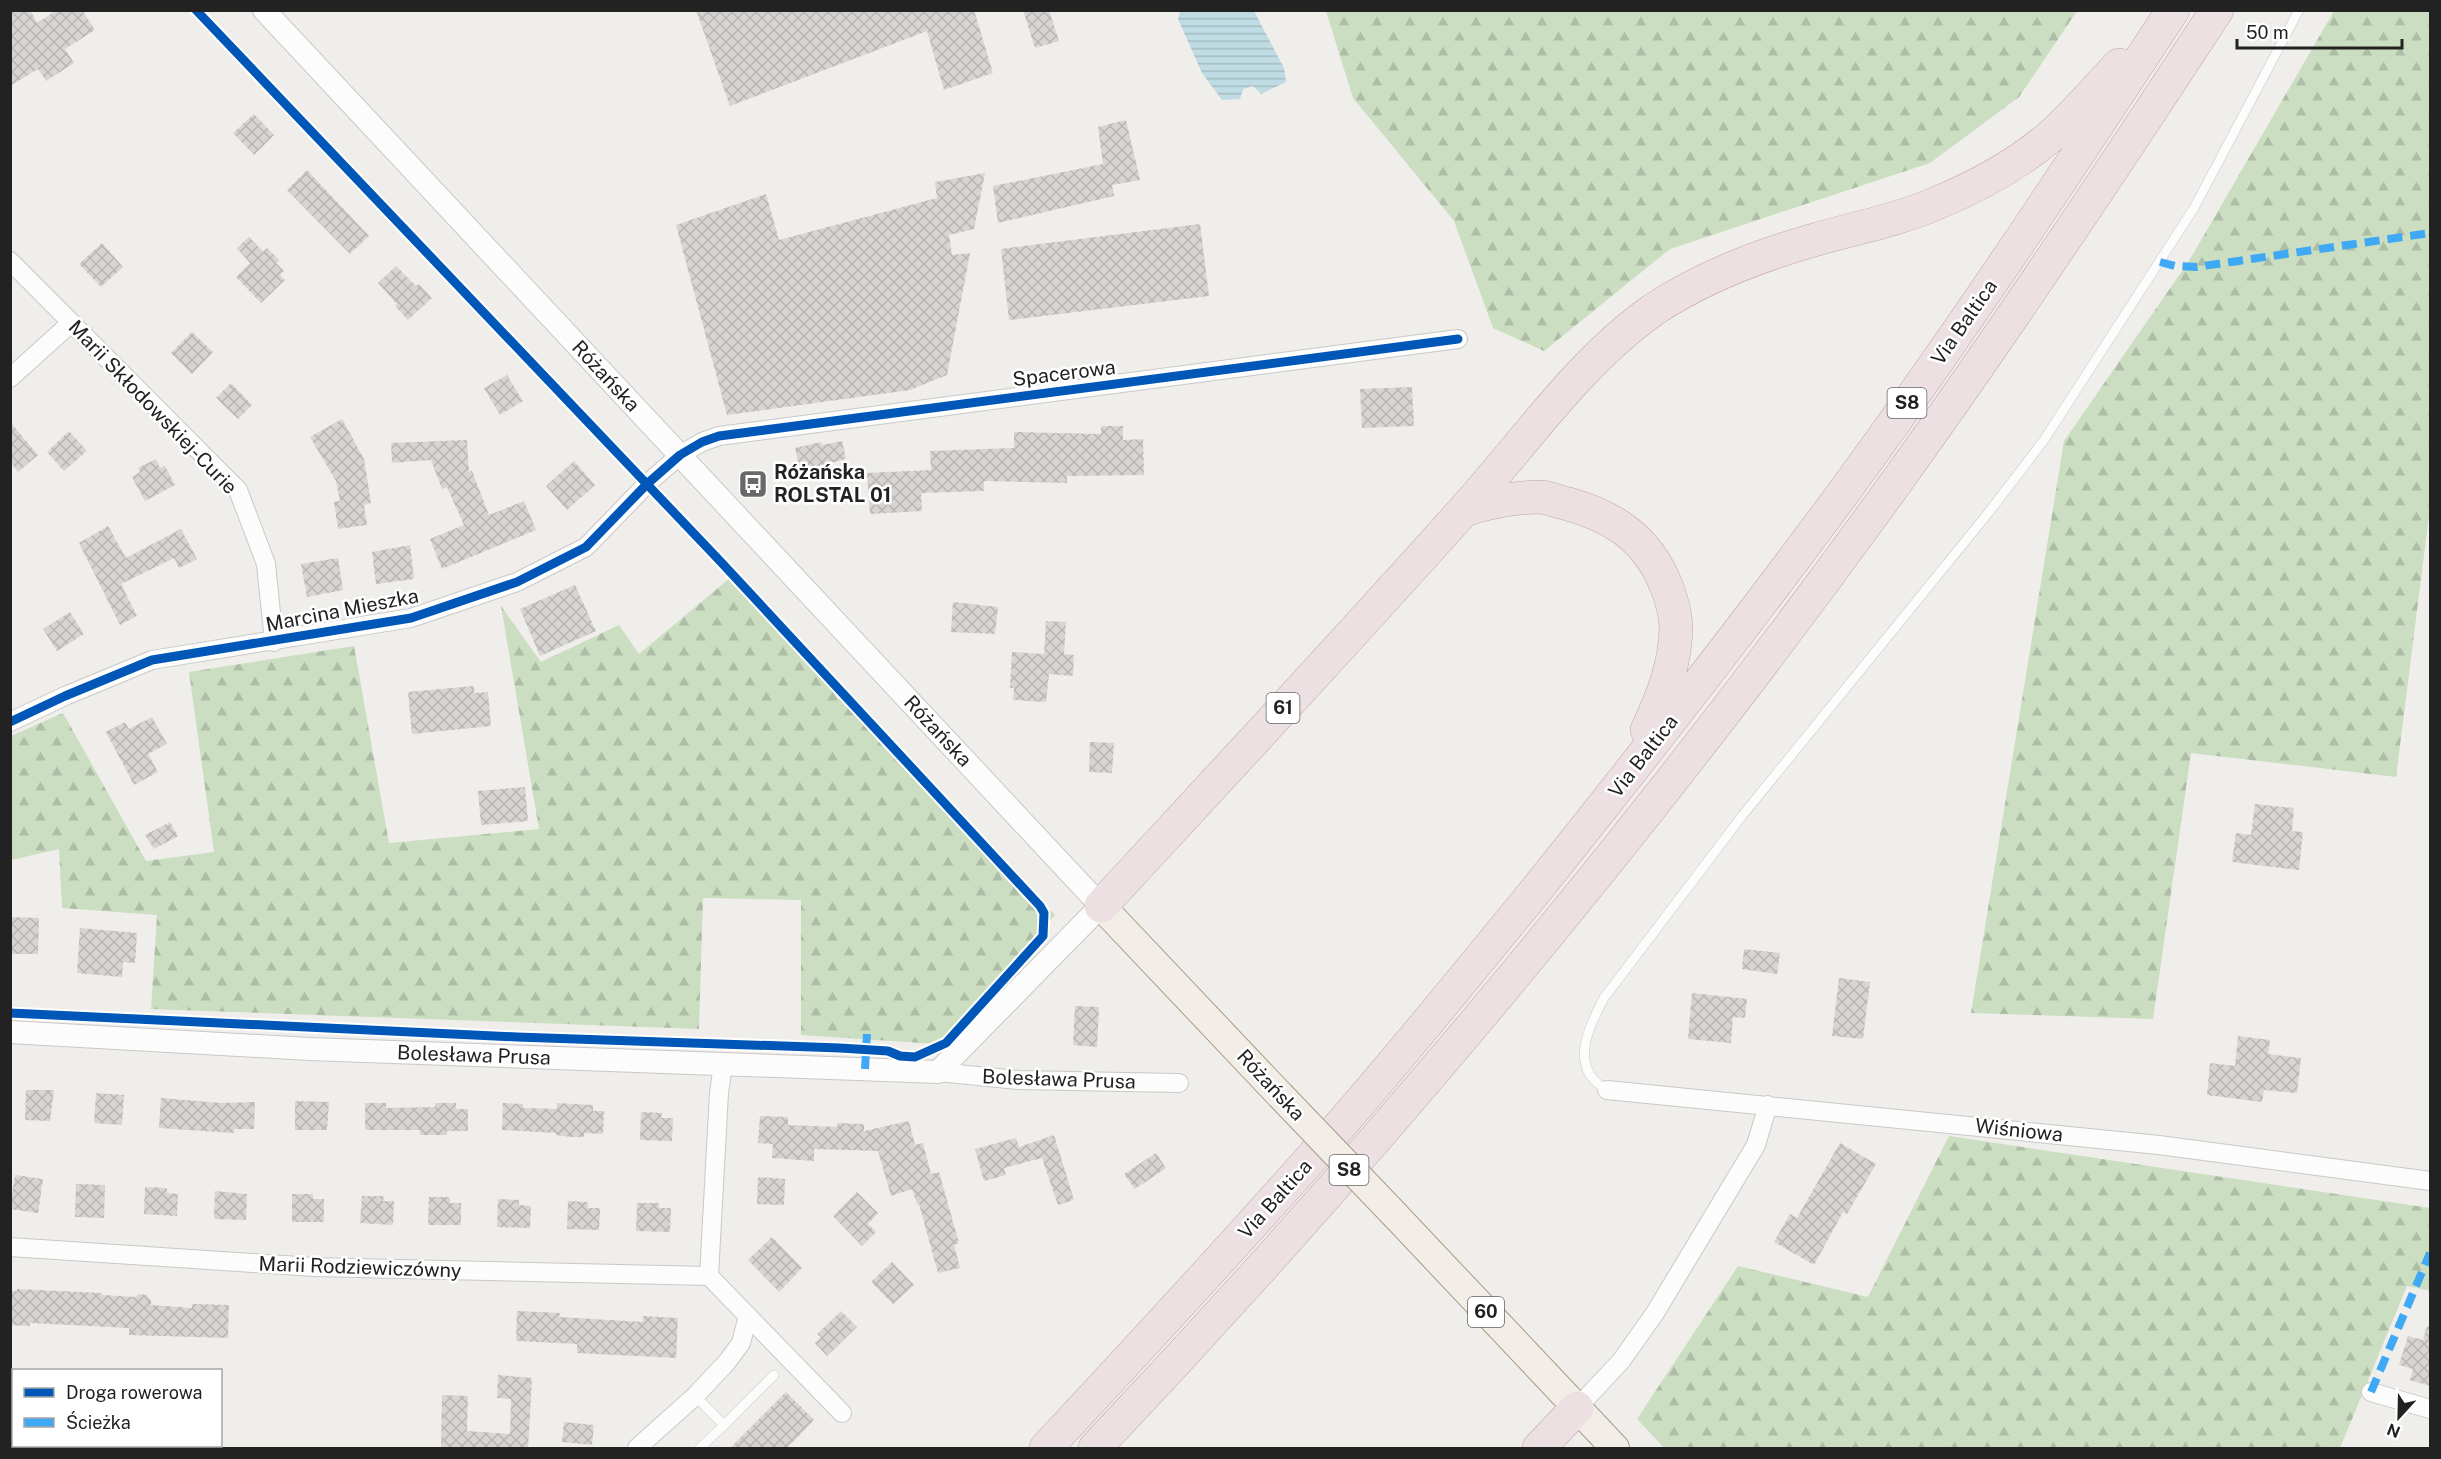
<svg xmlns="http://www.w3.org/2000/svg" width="2441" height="1459" font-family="'Public Sans',sans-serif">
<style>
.forest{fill:url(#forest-firs)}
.water{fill:url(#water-rules)}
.building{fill:url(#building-cross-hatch)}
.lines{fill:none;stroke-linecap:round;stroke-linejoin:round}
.service-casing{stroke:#c9c8c7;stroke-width:10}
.minor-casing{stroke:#c9c8c7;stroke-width:20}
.tertiary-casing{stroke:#c9c8c7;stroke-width:24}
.primary-casing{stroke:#a79c86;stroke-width:30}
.motorway-casing{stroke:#c5a2ac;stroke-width:34}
.service{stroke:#fdfcfc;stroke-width:9}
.minor{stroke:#fdfcfc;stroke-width:18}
.tertiary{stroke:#fdfcfc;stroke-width:22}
.primary{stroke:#f3ede7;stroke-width:28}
.motorway{stroke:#ece0e2;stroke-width:33}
.primary-bridge-casing{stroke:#a79c86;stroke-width:30;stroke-linecap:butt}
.primary-bridge{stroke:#f3ede7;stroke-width:28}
.quiet{stroke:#3fa9f5;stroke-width:8;stroke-dasharray:15 8;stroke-linecap:butt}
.cycleway-casing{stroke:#fff;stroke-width:13}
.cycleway{stroke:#0057b8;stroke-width:9}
.labels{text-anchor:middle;stroke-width:5;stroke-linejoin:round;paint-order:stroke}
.shield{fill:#fff;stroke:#646464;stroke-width:1.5}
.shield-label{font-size:18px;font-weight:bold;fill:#222}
.street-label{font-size:20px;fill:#222;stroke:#fff}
.poi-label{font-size:20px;font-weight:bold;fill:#222;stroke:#fff;text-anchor:start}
</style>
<defs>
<pattern id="forest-firs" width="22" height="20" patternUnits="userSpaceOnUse" patternTransform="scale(1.5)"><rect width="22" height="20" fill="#cbdec1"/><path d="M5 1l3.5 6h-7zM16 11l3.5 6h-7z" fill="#aebea6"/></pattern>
<pattern id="water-rules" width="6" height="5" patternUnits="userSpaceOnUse" patternTransform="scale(1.5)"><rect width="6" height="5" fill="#bfdbe3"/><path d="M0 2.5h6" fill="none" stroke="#a4bcc2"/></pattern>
<pattern id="building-cross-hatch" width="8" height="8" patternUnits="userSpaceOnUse" patternTransform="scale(1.5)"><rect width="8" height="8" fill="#d7d4d2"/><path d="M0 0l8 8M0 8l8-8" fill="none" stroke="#b8b6b4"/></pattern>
</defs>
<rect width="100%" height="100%" fill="#f0eeeb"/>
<!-- forest -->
<path class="forest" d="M 1326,11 L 1326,10 L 2077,11 L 2019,97 L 1930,163 L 1670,249 L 1544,351 L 1493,328 L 1454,221 L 1353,98 Z
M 2334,11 L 2430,11 L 2430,508 L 2396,777 L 2191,753 L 2153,1019 L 1971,1013 L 2064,441 L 2189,261 Z
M 730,578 L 1055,915 L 937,1044 L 801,1035 L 801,900 L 703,898 L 699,1029 L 151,1009 L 157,915 L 62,908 L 59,849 L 11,860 L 11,736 L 63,713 L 146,861 L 214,852 L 189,672 L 354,646 L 389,843 L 539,829 L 501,606 L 541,662 L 619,625 L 639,654 Z
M 1949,1136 L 2430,1208 L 2430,1291 L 2407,1286 L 2340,1448 L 1664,1448 L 1637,1419 L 1738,1266 L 1868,1297 Z"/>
<!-- water -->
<path class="water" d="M 1180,11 L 1254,11 L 1284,68 L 1286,82 L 1261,94 L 1253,86 L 1243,89 L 1240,99 L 1222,100 L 1202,73 L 1178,19 Z"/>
<!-- building -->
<path class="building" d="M 10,10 L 30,10 L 37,23 L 57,10 L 82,10 L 95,30 L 65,49 L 74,63 L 46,81 L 38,69 L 10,86 Z
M 696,10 L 974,10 L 993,73 L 944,90 L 927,31 L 730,106 Z
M 1023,10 L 1049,10 L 1059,41 L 1035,48 Z
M 254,114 L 274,135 L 254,155 L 233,133 Z
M 1126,120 L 1140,180 L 1112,185 L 1114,196 L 998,223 L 993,186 L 1103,164 L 1098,127 Z
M 307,170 L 369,236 L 350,254 L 287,190 Z
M 985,173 L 974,229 L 949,235 L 952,255 L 970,253 L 947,375 L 910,390 L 727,415 L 676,225 L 766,194 L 779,240 L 937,198 L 935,182 Z
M 1200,224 L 1209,296 L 1009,320 L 1001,249 Z
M 249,237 L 263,252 L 267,248 L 279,260 L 276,263 L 284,271 L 280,275 L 285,280 L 261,303 L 236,277 L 250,263 L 237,248 Z
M 102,243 L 123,267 L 101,287 L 79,264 Z
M 396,266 L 416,286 L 419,284 L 432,298 L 408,320 L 395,306 L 397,304 L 378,283 Z
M 192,332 L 213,352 L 192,374 L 171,353 Z
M 507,375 L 523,401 L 500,415 L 484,388 Z
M 231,383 L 252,405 L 238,419 L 216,398 Z
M 1412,387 L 1414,426 L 1362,428 L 1360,389 Z
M 342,419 L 364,459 L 371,503 L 364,505 L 367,525 L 338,529 L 334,502 L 340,501 L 336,481 L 310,437 Z
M 10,422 L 38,455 L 18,472 L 10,462 Z
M 1101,426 L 1123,426 L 1123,440 L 1143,439 L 1144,475 L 1067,476 L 1067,483 L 984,481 L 984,491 L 921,493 L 922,511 L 870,514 L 867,473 L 931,470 L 930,451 L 1014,448 L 1014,432 L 1101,434 Z
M 69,431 L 87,451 L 64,471 L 47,452 Z
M 467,440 L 469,472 L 472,471 L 489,515 L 524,501 L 536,530 L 442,569 L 430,539 L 464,525 L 447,487 L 442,489 L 431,460 L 392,463 L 391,443 Z
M 842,441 L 846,459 L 800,471 L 795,448 L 821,442 L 822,445 Z
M 156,459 L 160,468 L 165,466 L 175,485 L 145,501 L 132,477 L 140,472 L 138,468 Z
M 574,461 L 595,485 L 567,510 L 546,486 Z
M 108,526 L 126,558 L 181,529 L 197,559 L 179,568 L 174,558 L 121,584 L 137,616 L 120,625 L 79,543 Z
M 410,545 L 414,579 L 376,584 L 372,552 Z
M 338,558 L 343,590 L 307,597 L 301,564 Z
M 575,585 L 596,631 L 540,656 L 520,609 Z
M 953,602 L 998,607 L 995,634 L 951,632 Z
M 70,612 L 84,634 L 57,651 L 43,629 Z
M 1046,621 L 1066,622 L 1064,654 L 1074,655 L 1073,676 L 1049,674 L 1046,702 L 1013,700 L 1014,688 L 1010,688 L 1012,652 L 1044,654 Z
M 474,686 L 474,693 L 488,692 L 491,726 L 412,734 L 408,692 Z
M 152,717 L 167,744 L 148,754 L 158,772 L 134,785 L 106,732 L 125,722 L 129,729 Z
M 1090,742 L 1114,743 L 1112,773 L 1089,772 Z
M 525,787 L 528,821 L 481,825 L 478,791 Z
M 2255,804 L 2294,808 L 2292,831 L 2303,832 L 2299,870 L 2232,862 L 2236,833 L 2251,835 Z
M 170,822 L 178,836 L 154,849 L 145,835 Z
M 10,917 L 39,918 L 38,954 L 10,954 Z
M 80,928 L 137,933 L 135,963 L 123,962 L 122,977 L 77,973 Z
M 1744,949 L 1780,953 L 1777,974 L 1742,969 Z
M 1839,978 L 1870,982 L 1863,1039 L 1832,1036 Z
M 1692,993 L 1747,999 L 1745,1018 L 1733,1017 L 1731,1043 L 1688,1039 Z
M 1075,1006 L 1099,1007 L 1097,1047 L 1073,1045 Z
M 2238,1036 L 2270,1040 L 2268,1054 L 2301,1058 L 2297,1093 L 2264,1090 L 2262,1102 L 2207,1095 L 2210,1063 L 2235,1066 Z
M 26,1090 L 54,1090 L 50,1121 L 25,1120 Z
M 96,1093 L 124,1095 L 122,1125 L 94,1123 Z
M 161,1098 L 221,1103 L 255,1102 L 254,1129 L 234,1129 L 234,1133 L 159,1128 Z
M 295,1101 L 329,1102 L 327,1130 L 295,1130 Z
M 365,1103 L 386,1103 L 386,1108 L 435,1107 L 435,1103 L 456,1103 L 456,1109 L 468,1109 L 468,1131 L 447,1131 L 447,1135 L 420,1135 L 420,1130 L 365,1130 Z
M 503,1103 L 523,1104 L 523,1108 L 557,1109 L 557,1103 L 593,1105 L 593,1111 L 604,1111 L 603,1134 L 584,1133 L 584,1137 L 571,1137 L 556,1135 L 556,1133 L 502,1130 Z
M 641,1112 L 662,1113 L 661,1118 L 673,1118 L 672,1141 L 640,1140 Z
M 760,1116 L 788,1117 L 788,1125 L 837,1127 L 838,1123 L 864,1124 L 864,1131 L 909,1121 L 915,1145 L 923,1143 L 931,1174 L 939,1172 L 959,1243 L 954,1245 L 960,1268 L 938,1273 L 919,1204 L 917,1204 L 912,1189 L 891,1196 L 878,1151 L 814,1149 L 814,1161 L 772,1158 L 773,1144 L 758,1143 Z
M 1054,1135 L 1074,1200 L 1058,1205 L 1042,1158 L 1004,1168 L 1006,1175 L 984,1181 L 975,1149 L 1016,1138 L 1019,1147 Z
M 1840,1143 L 1876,1164 L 1847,1214 L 1843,1212 L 1814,1265 L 1774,1242 L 1790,1214 L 1797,1218 Z
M 1156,1153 L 1166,1168 L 1135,1189 L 1124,1174 Z
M 15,1175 L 43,1179 L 38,1213 L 10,1209 Z
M 758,1177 L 785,1179 L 784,1205 L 757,1204 Z
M 76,1184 L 105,1185 L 104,1218 L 75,1217 Z
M 145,1187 L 167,1188 L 167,1193 L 178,1194 L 177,1216 L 144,1214 Z
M 215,1191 L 247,1194 L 246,1220 L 214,1219 Z
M 857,1192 L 878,1213 L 868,1224 L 876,1232 L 862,1246 L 833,1216 Z
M 292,1194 L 313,1194 L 313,1199 L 324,1199 L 324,1222 L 292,1222 Z
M 362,1196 L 384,1196 L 383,1201 L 394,1201 L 393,1225 L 360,1223 Z
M 429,1197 L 450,1197 L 450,1203 L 461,1203 L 461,1225 L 428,1225 Z
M 498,1199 L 519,1200 L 519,1205 L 531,1206 L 530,1228 L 497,1227 Z
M 568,1201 L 588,1202 L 588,1208 L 600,1208 L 599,1230 L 567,1229 Z
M 637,1203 L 659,1203 L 659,1208 L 671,1208 L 670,1232 L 636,1231 Z
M 772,1237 L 802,1268 L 779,1292 L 748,1260 Z
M 892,1262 L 914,1285 L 893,1304 L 871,1282 Z
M 17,1289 L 102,1293 L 102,1295 L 136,1297 L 138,1294 L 146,1295 L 151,1300 L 151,1305 L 192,1308 L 192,1304 L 229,1305 L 228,1338 L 129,1335 L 129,1328 L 30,1323 L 30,1326 L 10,1325 L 10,1291 L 17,1291 Z
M 517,1311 L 560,1313 L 559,1317 L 643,1322 L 643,1316 L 678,1318 L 676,1358 L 577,1353 L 577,1344 L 516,1341 Z
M 841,1311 L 857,1327 L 827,1356 L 815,1343 L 821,1337 L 817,1334 Z
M 2427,1326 L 2430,1327 L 2430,1386 L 2410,1380 L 2413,1369 L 2399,1365 L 2408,1336 L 2423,1340 Z
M 498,1375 L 532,1378 L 528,1449 L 441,1449 L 442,1395 L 468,1396 L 467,1431 L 510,1434 L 511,1399 L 497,1398 Z
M 786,1392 L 814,1420 L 786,1449 L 729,1449 Z
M 564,1422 L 594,1425 L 592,1445 L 562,1442 Z"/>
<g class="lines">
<!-- service casing -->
<g class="service-casing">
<path id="service" d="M 1607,1090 C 1568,1068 1588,1029 1604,998 L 1742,816 L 1989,512 L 2044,440 L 2194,208 L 2299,10
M 695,1396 L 724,1425 L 700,1448
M 724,1425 L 774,1375"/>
</g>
<!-- minor casing -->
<g class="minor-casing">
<path id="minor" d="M 10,261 L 238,490 L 266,564 L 274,642
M 10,378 L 71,323
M 10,722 L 65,696 L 152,660 L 411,618 L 517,582 L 586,547 L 647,484 L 680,455 L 702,442 L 719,436 L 1458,339
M 723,1064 L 719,1093 L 709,1276 L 842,1413
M 938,1072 L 1018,1080 L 1179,1083
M 1607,1090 L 2159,1145 L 2430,1181
M 10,1247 L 314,1267 L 709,1276
M 2371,1392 L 2430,1409
M 1577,1408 L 1621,1361 L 1655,1313 L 1756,1145 L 1768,1105
M 637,1448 L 695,1396 L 727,1362 L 741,1343 L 748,1316"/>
</g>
<!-- tertiary casing -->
<g class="tertiary-casing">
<path id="tertiary" d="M 10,1032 L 310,1049 L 938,1072 L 1101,906 L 264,10"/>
</g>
<!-- primary casing -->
<g class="primary-casing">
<path id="primary" d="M 1101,906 L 1280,1095
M 1396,1216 L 1615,1448"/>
</g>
<!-- motorway casing -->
<g class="motorway-casing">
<path id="motorway" d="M 1464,510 C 1489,502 1514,497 1541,497 C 1550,498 1559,502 1568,504 C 1615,517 1647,539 1666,585 C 1671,598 1675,611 1676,625 C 1676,663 1663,696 1647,730
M 1101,906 C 1222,775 1344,644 1463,511 C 1524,444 1578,363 1653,310 C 1702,277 1758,256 1814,240 C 1855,228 1898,220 1937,203 C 1978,186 2020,163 2053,134 C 2076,113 2097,88 2119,65
M 1046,1448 C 1144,1343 1242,1237 1337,1129 C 1405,1051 1471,970 1537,889 C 1646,753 1754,615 1857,474 C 1967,323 2070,167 2173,10
M 1095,1448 C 1383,1144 1652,821 1897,481 C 2008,327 2113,169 2217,10
M 1539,1448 L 1577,1408"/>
</g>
<!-- service -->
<use href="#service" class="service"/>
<!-- minor -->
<use href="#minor" class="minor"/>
<!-- tertiary -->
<use href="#tertiary" class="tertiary"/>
<!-- primary -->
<use href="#primary" class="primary"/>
<!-- motorway -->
<use href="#motorway" class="motorway"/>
<!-- primary-bridge casing -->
<g class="primary-bridge-casing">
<path id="primary-bridge" d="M 1280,1095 L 1396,1216"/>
</g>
<!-- primary-bridge -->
<use href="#primary-bridge" class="primary-bridge"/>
<!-- quiet -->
<path class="quiet" d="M 2160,262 L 2175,266 L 2196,267 L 2430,233
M 865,1069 L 867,1034
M 2371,1392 L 2430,1253"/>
<!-- cycleway casing -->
<g class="cycleway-casing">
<path id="cycleway" d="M 10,722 L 65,696 L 152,660 L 411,618 L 517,582 L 586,547 L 647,484 L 680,455 L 702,442 L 719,436 L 1458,339
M 10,1013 L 517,1037 L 840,1048 L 888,1051 L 900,1056 L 915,1057 L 946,1043 L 1043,936 L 1044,913 L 1040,906 L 720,561 L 196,10"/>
</g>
<!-- cycleway -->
<use href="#cycleway" class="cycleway"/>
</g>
<!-- icons -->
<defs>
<g id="bus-square" transform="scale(1.5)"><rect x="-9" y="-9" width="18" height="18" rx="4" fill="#6a6968" stroke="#fff"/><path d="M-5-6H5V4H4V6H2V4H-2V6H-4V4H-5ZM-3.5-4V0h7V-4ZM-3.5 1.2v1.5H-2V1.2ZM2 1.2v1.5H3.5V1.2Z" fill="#fff"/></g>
</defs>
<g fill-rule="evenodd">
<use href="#bus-square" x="753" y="484"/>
</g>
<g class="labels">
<!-- shield labels -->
<g class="shield">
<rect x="1887.5" y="388" width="39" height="30" rx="4.5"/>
<rect x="1266.5" y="693" width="33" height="30" rx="4.5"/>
<rect x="1329.5" y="1155" width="39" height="30" rx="4.5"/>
<rect x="1468" y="1297" width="36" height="30" rx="4.5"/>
</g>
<g class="shield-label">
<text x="1907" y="409">S8</text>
<text x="1283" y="714">61</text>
<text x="1349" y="1176">S8</text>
<text x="1486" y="1318">60</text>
</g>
<!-- street labels -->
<g class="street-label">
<text transform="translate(1964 322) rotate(-55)" y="7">Via Baltica</text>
<text transform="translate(1064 373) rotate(-7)" y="7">Spacerowa</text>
<text transform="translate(606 376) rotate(47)" y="7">Różańska</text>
<text transform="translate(153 407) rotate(46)" y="7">Marii Skłodowskiej-Curie</text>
<text transform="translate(342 610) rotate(-11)" y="7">Marcina Mieszka</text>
<text transform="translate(938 731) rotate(47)" y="7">Różańska</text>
<text transform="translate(1643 756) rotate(-52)" y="7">Via Baltica</text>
<text transform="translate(474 1055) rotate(2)" y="7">Bolesława Prusa</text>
<text transform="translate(1059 1079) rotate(2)" y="7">Bolesława Prusa</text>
<text transform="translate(1271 1085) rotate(47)" y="7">Różańska</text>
<text transform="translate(2019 1130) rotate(6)" y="7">Wiśniowa</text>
<text transform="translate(1275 1199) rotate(-48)" y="7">Via Baltica</text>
<text transform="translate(360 1267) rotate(2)" y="7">Marii Rodziewiczówny</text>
</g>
<!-- poi labels -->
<g class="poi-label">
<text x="774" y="479">Różańska<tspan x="774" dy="23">ROLSTAL 01</tspan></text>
</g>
</g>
<!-- border -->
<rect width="2441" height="1459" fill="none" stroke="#222222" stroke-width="24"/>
<!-- legend -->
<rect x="12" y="1369" width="210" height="78" fill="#ffffff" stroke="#a7a7a7" stroke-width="1.5"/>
<rect x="24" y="1388" width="30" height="9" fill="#0057b8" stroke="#a7a7a7" stroke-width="1.5"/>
<text x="66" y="1399" font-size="18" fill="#222222">Droga rowerowa</text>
<rect x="24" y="1418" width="30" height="9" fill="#3fa9f5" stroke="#a7a7a7" stroke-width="1.5"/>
<text x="66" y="1429" font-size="18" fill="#222222">Ścieżka</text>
<!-- north arrow -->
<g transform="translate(2399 1417) rotate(202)" stroke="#ffffff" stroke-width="4.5" paint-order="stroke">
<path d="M0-4.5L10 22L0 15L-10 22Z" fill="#222222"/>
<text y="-9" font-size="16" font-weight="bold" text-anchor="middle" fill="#222222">N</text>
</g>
<!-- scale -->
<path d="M2237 39v9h165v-9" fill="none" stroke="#222222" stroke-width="3"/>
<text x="2246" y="39" font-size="18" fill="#222222" stroke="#ffffff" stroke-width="4.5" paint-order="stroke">50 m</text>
</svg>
